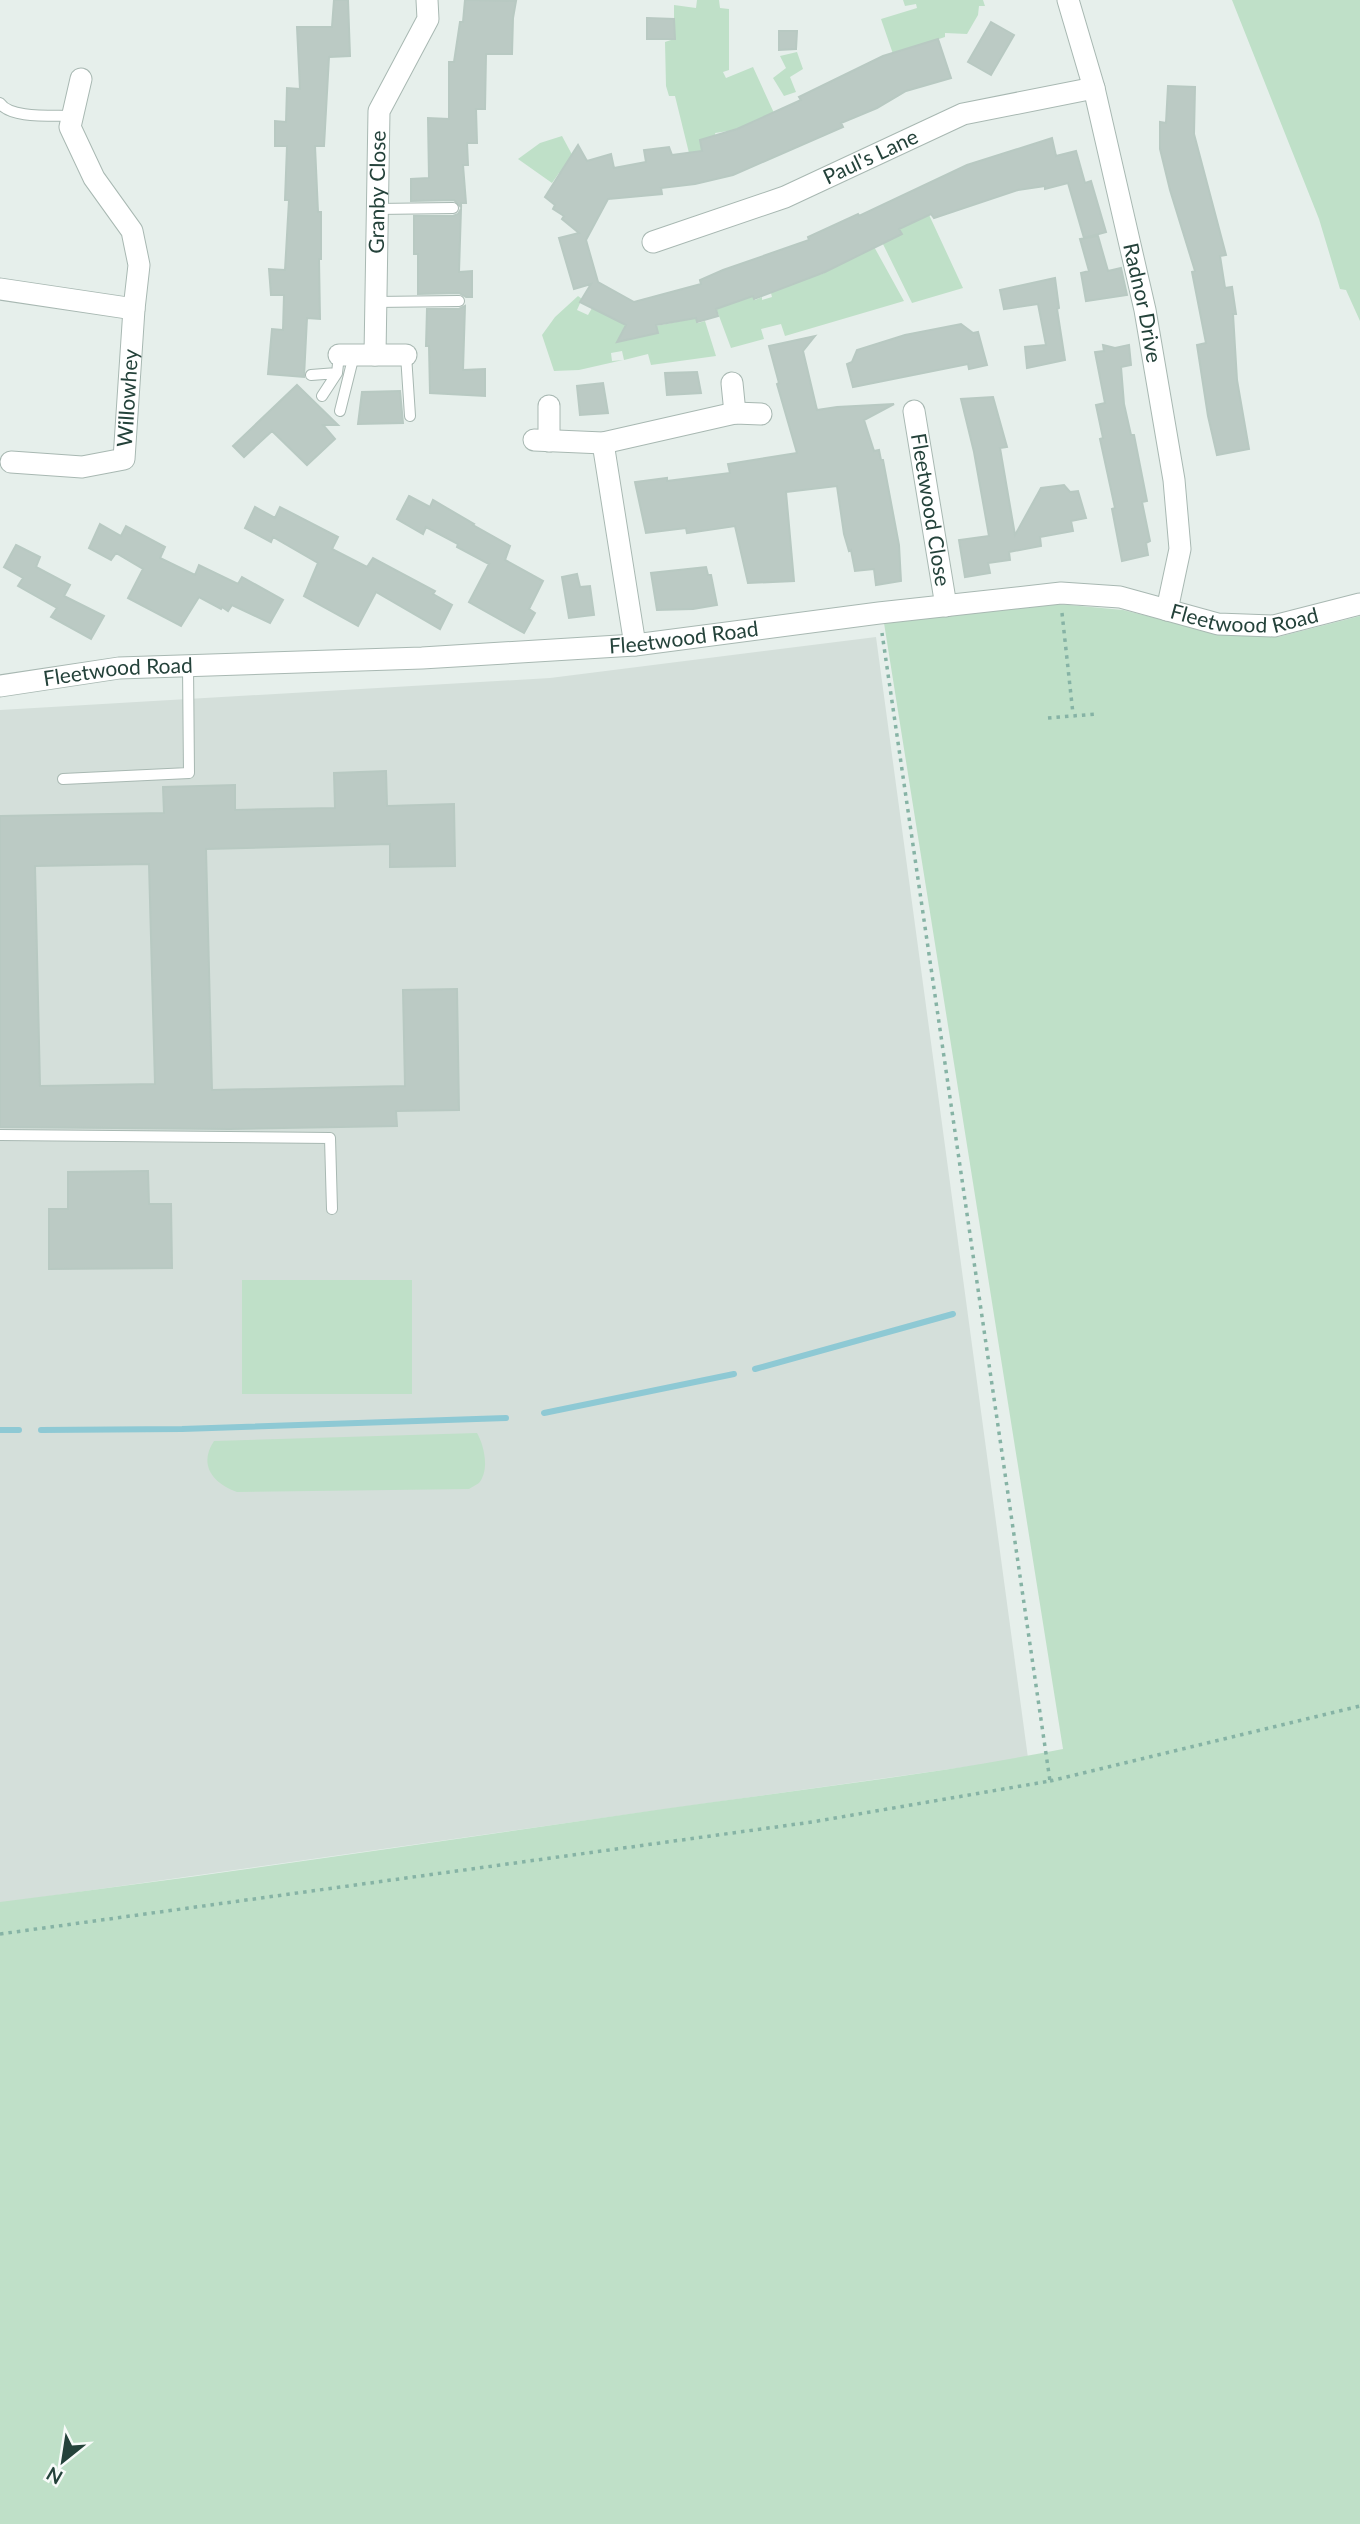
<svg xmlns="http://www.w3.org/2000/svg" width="1360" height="2524" font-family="Lato,sans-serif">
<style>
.built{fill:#d4dfda}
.green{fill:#bfe0c8}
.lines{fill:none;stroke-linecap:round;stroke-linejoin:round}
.stream{stroke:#8ec9d4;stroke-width:6}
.building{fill:#bbcac4;stroke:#b8c9c2;stroke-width:2;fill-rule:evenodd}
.service-casing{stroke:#a8b8b2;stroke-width:12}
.minor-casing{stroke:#a8b8b2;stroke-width:23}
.tertiary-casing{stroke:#a8b8b2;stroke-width:23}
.path{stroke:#86b3a5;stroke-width:3.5;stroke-dasharray:3.5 5;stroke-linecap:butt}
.service{stroke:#fff;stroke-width:10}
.minor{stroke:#fff;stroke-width:21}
.tertiary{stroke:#fff;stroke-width:21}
.labels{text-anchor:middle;stroke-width:7;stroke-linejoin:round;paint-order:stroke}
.street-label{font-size:21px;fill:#24423a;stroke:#f7fbf9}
</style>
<rect width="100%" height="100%" fill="#e6efeb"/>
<!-- built -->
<path class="built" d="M 876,637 L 1028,1758 L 0,1903 L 0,710 L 550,678 Z"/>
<!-- green -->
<path class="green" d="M 697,0 L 719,0 L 720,8 L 729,9 L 729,70 L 723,72 L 726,78 L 753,67 L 774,113 L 746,125 L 749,134 L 732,141 L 728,131 L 715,133 L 717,142 L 700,140 L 702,151 L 689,153 L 675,96 L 669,96 L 666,86 L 665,42 L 674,39 L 674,5 L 696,8 Z
M 903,0 L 983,0 L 985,6 L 979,6 L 978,15 L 967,34 L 945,33 L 945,37 L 893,54 L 881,19 L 917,8 L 916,4 L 905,6 Z
M 1232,0 L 1360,0 L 1360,321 L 1346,290 L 1340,289 L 1319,219 Z
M 797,52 L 803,69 L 790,77 L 796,92 L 784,96 L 773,78 L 786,68 L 780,56 Z
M 562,136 L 576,162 L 571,179 L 559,173 L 552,183 L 518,159 L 540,143 Z
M 924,204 L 963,288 L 912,303 L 880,238 L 902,234 L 899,229 L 922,218 Z
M 872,243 L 904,301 L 785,336 L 781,324 L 761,329 L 764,339 L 731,348 L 716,308 L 753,296 L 755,300 L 762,297 L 762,300 L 772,297 L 771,293 L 775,291 L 773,287 L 822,274 L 832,269 L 829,263 C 847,260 862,259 872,243 Z
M 578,296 L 582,299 L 577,310 L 588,315 L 592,308 L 626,325 L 622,333 L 635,328 L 649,335 L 658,333 L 656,326 L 696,318 L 698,323 L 705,321 L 716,356 L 651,365 L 648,354 L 624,360 L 622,351 L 611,353 L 612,361 L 623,360 L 579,370 L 554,371 L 542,335 L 555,317 Z
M 1059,604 L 1123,610 L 1216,633 L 1278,637 L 1360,616 L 1360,2524 L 0,2524 L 0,1902 C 221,1874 442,1841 663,1809 C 796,1790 931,1775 1063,1749 L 884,623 Z
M 242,1280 L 412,1280 L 412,1394 L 242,1394 Z
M 477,1433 C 484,1445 490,1470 479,1483 C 476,1485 472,1487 469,1489 L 237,1492 C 213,1483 198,1465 214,1441 Z"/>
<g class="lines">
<!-- stream -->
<path class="stream" d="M 755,1369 L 953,1314
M 544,1413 L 734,1374
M 0,1430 L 19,1430
M 41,1430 L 182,1429 L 506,1418"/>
</g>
<!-- building -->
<path class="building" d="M 334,0 L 348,0 L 350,56 L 329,57 L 324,146 L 315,146 L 318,212 L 321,212 L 321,259 L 319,259 L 320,319 L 307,318 L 304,377 L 268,374 L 272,329 L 283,330 L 284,295 L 271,295 L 269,269 L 285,270 L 289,200 L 285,200 L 287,146 L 275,146 L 275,121 L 286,122 L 287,88 L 300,89 L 297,27 L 332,27 Z
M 465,0 L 516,1 L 513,18 L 512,54 L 486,54 L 485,109 L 476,109 L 477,143 L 467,143 L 468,165 L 463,165 L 466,203 L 461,203 L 461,207 L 454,200 L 411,201 L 411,179 L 429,178 L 428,118 L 449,119 L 449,62 L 454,62 L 460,22 L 463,22 Z
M 647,18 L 674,19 L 675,39 L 647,39 Z
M 991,22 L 1014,35 L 991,75 L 968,62 Z
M 779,31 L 797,31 L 796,49 L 779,50 Z
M 938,39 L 951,78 L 906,91 L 877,108 L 841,123 L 843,127 L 733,175 L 695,184 L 661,188 L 662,194 L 608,199 L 586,240 L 598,282 L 634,302 L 701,284 L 700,280 L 723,270 L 809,240 L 808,237 L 858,214 L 859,216 L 967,165 L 1052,138 L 1056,156 L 1076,151 L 1085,183 L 1091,181 L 1106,232 L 1084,238 L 1068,183 L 1045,189 L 1045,186 L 1018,190 L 934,218 L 931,214 L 899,229 L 902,234 L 825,272 L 754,299 L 753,296 L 716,309 L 718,316 L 697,322 L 696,318 L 656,325 L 658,333 L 617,342 L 626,325 L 580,302 L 591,284 L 574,289 L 559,238 L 579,233 L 562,219 L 564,216 L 553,209 L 555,205 L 545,197 L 578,145 L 587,161 L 611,154 L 614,168 L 646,162 L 644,150 L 669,147 L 672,155 L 702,151 L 700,140 L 737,129 L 801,100 L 799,97 L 883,56 Z
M 1168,86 L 1195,87 L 1194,134 L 1226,255 L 1220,256 L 1225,288 L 1232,287 L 1236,314 L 1233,314 L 1237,380 L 1249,449 L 1217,455 L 1208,416 L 1197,345 L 1206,343 L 1192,272 L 1195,271 L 1170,190 L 1160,149 L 1160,122 L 1166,123 Z
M 461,209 L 459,272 L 472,271 L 472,297 L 466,297 L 459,293 L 418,294 L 418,254 L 414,254 L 414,216 L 453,216 L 458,214 Z
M 1098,236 L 1108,271 L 1121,268 L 1127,295 L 1086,301 L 1081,273 L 1089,271 L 1080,239 Z
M 1055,278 L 1059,308 L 1057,309 L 1065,360 L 1027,368 L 1025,347 L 1046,345 L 1038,304 L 1004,309 L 1000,290 Z
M 465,306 L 463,370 L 485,369 L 485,396 L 430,393 L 429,346 L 426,346 L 427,309 L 459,309 Z
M 961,324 L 973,333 L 978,332 L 987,365 L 969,369 L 968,364 L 853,387 L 847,364 L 852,362 L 857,350 L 905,335 Z
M 815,336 L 803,351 L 817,410 L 837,407 L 894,404 L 864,420 L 874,451 L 879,450 L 881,460 L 883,460 L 899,545 L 901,581 L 876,585 L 874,569 L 855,571 L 851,550 L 849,551 L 844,534 L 837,486 L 786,492 L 794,581 L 748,583 L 735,526 L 687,533 L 686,528 L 646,533 L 635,482 L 667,478 L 667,481 L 730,473 L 728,464 L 797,453 L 777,384 L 779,383 L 769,346 Z
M 1103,345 L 1115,348 L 1129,345 L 1131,365 L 1121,367 L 1124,404 L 1131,435 L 1134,435 L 1147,501 L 1142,502 L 1150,541 L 1146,543 L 1148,555 L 1122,561 L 1112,509 L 1115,508 L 1100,439 L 1103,438 L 1096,405 L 1105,403 L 1095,352 L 1104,351 Z
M 697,372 L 701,393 L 667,395 L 665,373 Z
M 603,383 L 608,413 L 580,415 L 577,386 Z
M 297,385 L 338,425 L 323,425 L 335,439 L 307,465 L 272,431 L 244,457 L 233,446 Z
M 400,391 L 403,423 L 358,424 L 362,392 Z
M 993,397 L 1007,447 L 1000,448 L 1015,535 L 1041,488 L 1064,485 L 1070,492 L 1078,491 L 1086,518 L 1071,521 L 1073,531 L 1040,537 L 1041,546 L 1009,552 L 1010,560 L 988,563 L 990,573 L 965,577 L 959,540 L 989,536 L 974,452 L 961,399 Z
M 409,496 L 430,507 L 433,500 L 474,524 L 473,525 L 510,546 L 505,560 L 543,581 L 529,609 L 535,613 L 524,633 L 469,602 L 489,564 L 457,547 L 458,544 L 426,527 L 423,534 L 397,519 Z
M 255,507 L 275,518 L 280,507 L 338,537 L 332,549 L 367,567 L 373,558 L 435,591 L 433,594 L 452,605 L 440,629 L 376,592 L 358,626 L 304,596 L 318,563 L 273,537 L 271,542 L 245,528 Z
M 100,524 L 121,536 L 126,526 L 165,547 L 160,558 L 195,575 L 199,565 L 238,584 L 242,577 L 283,600 L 270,623 L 232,605 L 228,611 L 222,607 L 221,609 L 199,597 L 181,626 L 128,598 L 143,569 L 116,553 L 111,560 L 89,548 Z
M 16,545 L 40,557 L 36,567 L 70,585 L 64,596 L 104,616 L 91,639 L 51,617 L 57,608 L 18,586 L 23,578 L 4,567 Z
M 706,567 L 708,575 L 711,575 L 717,605 L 693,609 L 657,610 L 651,573 Z
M 577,574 L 580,587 L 590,586 L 594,615 L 569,618 L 562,577 Z
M 386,771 L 387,806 L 454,804 L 455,866 L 390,867 L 390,844 L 206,849 L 212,1090 L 405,1086 L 403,990 L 457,989 L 459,1110 L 396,1111 L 397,1126 L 230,1129 L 0,1127 L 0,816 L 164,813 L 163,787 L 235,785 L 235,810 L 335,808 L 334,773 ZM 149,864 L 155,1084 L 40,1086 L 35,866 Z
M 148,1171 L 149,1204 L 171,1204 L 172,1268 L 49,1269 L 49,1209 L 68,1209 L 68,1172 Z"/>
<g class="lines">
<!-- service casing -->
<g class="service-casing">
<path id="service" d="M 0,103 C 10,119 54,115 72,116
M 377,209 L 453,208
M 375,302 L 459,301
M 406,355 L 410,416
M 311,375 L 337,373
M 322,396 L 337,373 L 339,355
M 340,411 L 354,355
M 63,779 L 189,773 L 188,666
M 0,1135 L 330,1138 L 332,1209"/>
</g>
<!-- minor casing -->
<g class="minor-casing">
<g id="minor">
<path id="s1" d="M 1068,0 L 1094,88 L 1145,310 L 1174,480 L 1180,549 L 1167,610"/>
<path id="s2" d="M 653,242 L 785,197 L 963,114 L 1094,88"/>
<path d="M 0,289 L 134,309"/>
<path d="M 339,355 L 406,355"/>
<path id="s3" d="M 375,355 L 379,111 L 428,19 L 427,0"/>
<path d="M 732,383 L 735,413"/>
<path d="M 549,406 L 549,441"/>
<path id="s4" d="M 914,411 L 946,606"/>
<path d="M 534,440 L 603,443 L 735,413 L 761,414"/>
<path d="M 603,443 L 635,645"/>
<path id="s5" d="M 11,462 L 82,467 L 124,459 L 134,309 L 139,265 L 132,231 L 94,178 L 70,127 L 81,79"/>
</g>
</g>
<!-- tertiary casing -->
<g class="tertiary-casing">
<g id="tertiary">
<path id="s6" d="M 0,686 L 119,668 L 422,658 L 635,645 L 879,613 L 1061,593 L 1120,597 L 1218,624 L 1274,626 L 1360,604"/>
</g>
</g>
<!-- path -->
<path class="path" d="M 1062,613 L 1073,714
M 1048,718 L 1096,714
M 1050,1781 L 1360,1706
M 0,1934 L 812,1822 L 1050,1781 L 882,633"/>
<!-- service -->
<use href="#service" class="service"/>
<!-- minor -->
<use href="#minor" class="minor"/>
<!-- tertiary -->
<use href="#tertiary" class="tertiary"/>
</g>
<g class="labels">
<!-- street labels -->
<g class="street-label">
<text dy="7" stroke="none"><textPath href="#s2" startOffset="234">Paul's Lane</textPath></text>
<text dy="7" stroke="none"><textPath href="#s3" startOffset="163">Granby Close</textPath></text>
<text dy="7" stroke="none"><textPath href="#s1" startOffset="312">Radnor Drive</textPath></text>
<text dy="7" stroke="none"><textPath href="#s5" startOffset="175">Willowhey</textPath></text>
<text dy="7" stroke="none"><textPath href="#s4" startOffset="100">Fleetwood Close</textPath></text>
<text dy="7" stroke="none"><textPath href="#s6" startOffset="1253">Fleetwood Road</textPath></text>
<text dy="7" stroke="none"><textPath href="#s6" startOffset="686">Fleetwood Road</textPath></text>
<text dy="7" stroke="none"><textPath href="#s6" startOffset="119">Fleetwood Road</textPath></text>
</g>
</g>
<!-- north arrow -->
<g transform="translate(63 2461) rotate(210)" stroke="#f7fbf9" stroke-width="5" paint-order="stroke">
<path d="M0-5L12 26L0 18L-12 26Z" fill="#24423a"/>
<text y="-10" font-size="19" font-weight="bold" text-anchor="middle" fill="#24423a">N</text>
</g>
</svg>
